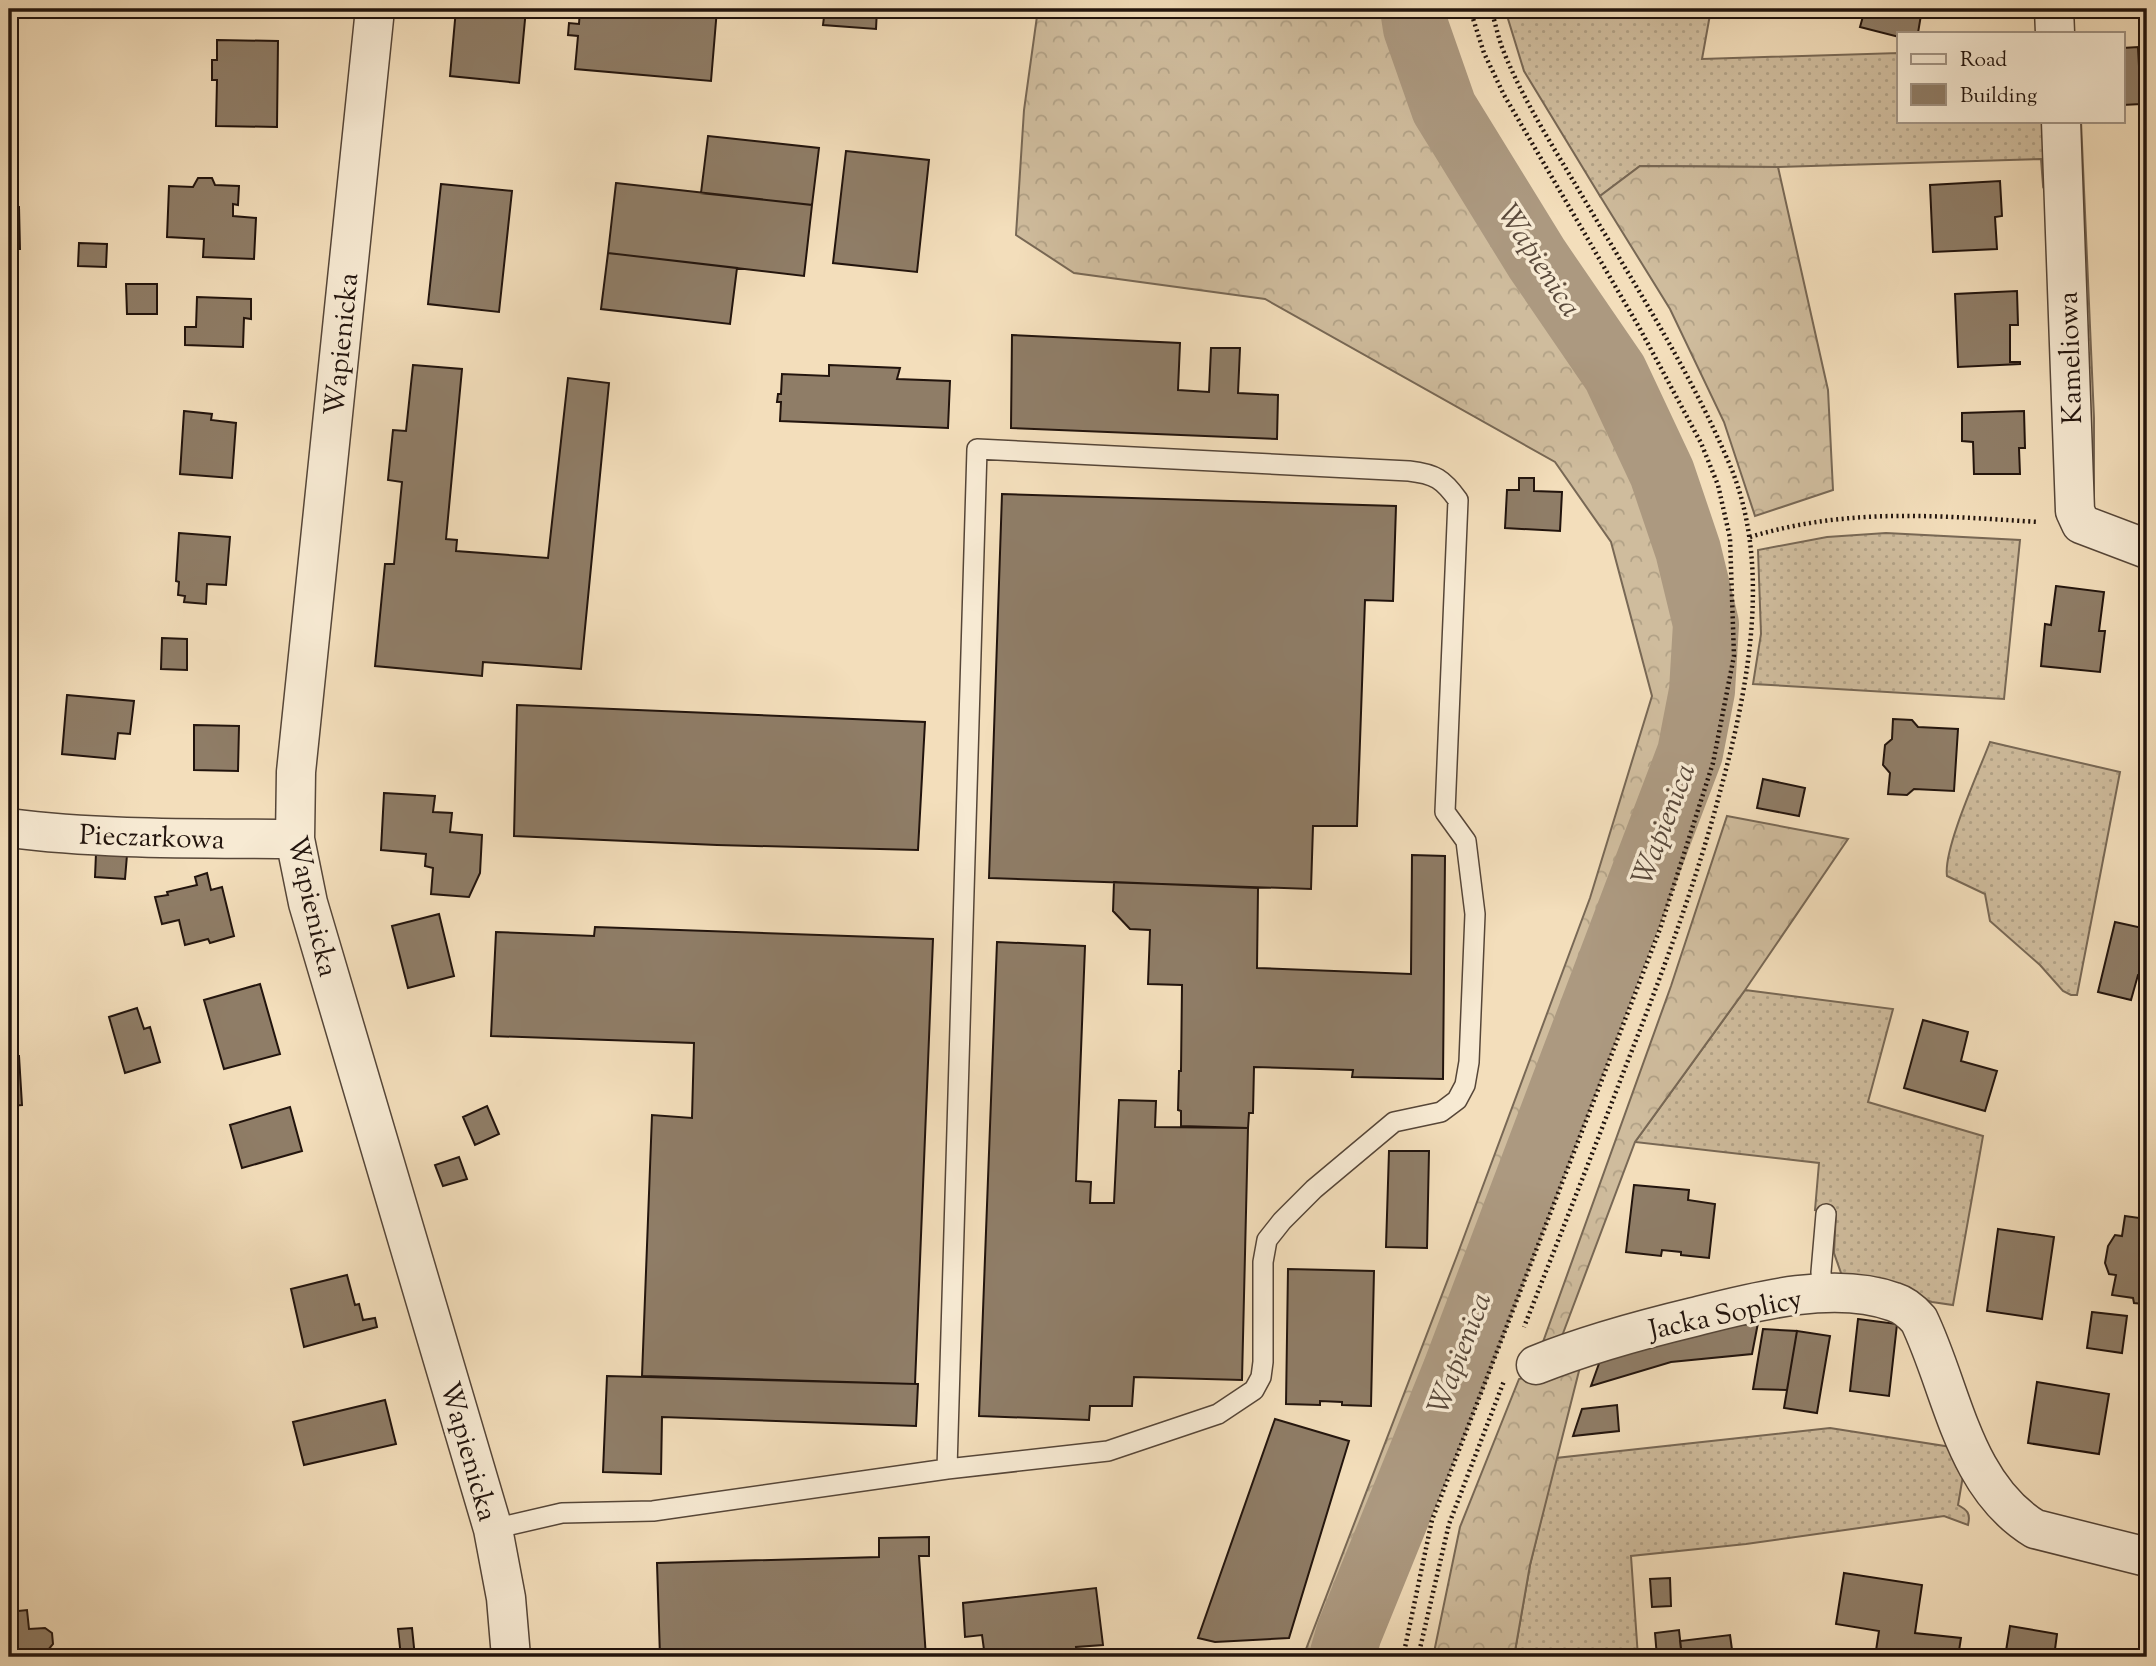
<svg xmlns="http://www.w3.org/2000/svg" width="2156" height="1666" font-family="'Sorts Mill Goudy',serif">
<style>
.grass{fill:url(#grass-dots);stroke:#786855;stroke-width:2}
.forest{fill:url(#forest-crowns);stroke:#786855;stroke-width:2}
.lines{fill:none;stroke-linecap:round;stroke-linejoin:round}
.river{stroke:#ac9980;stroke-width:66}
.building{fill:#8f7d67;stroke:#22140d;stroke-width:2}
.lane-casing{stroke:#564638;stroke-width:22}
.street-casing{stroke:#564638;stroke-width:41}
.path{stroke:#22140d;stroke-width:4.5;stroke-dasharray:2 3.5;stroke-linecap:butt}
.lane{stroke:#f7ead3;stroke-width:19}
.street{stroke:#f7ead3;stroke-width:38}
.labels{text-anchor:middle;stroke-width:7;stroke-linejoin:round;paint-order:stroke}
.street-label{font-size:28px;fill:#22140d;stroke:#f7ead3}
.water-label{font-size:30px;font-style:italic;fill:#59493b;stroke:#f7ead3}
</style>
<defs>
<pattern id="grass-dots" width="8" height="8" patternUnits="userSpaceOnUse" patternTransform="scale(1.75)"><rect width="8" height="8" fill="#cfbc9d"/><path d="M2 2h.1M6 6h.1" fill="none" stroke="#b1a186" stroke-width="1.8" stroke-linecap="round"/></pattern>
<pattern id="forest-crowns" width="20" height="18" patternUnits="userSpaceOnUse" patternTransform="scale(1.75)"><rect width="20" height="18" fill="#cfbc9d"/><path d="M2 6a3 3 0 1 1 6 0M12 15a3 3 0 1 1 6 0" fill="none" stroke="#b1a186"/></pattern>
</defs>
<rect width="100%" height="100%" fill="#f3debb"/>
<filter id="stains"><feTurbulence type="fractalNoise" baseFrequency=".00286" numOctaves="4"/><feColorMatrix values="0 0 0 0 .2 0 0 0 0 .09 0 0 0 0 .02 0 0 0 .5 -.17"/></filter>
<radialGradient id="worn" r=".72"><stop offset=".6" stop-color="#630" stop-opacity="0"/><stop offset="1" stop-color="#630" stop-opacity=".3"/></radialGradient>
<!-- grass -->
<path class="grass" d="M 1505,9 L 1711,9 L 1702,59 L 1899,53 L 1899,121 L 2048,121 L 2049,172 L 2043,185 L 2041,159 L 1778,167 L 1640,166 L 1600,196 L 1524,71 Z
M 2071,121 L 2081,121 L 2094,418 L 2094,513 Z
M 1886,533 L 2020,540 L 2004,699 L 1753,684 L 1761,634 L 1758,550 L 1827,537 Z
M 1990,742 L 2120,772 L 2077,995 L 2071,995 L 2063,991 L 2040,965 L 1990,921 L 1985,894 L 1947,876 C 1943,849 1979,771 1990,742 Z
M 1745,990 L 1893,1009 L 1868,1102 L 1983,1136 L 1953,1305 L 1932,1302 L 1899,1291 L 1849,1280 L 1841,1273 L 1834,1253 L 1836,1212 L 1815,1210 L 1819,1163 L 1635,1142 Z
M 1830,1428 L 1951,1447 L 1965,1464 L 1958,1505 C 1967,1510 1971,1513 1968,1525 L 1944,1516 L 1746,1544 L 1631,1556 L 1638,1657 L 1514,1657 L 1530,1565 L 1556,1458 Z"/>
<!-- forest -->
<path class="forest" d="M 1038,9 L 1390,9 L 1393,27 L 1431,138 L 1485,210 L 1595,380 L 1649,477 L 1680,558 L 1688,625 L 1689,693 L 1664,776 L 1537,1116 L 1387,1496 L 1338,1633 L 1331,1657 L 1303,1657 L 1458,1253 L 1590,898 L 1652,696 L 1611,542 L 1555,462 L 1265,299 L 1074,273 L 1016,235 L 1024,110 Z
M 1640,166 L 1778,167 L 1828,390 L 1833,490 L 1755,516 L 1724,422 L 1670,309 L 1600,196 Z
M 1727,816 L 1848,839 L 1745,990 L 1635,1142 L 1562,1336 L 1543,1342 L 1671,986 Z
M 1581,1363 L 1530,1565 L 1514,1657 L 1433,1657 L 1460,1527 L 1519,1379 Z"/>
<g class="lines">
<!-- river -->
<path class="river" d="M 1342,1657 L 1349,1633 L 1455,1372 L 1690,753 L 1702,691 L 1706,624 L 1688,550 L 1662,473 L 1615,373 L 1537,259 L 1444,108 L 1416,28 L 1413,9"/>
</g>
<!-- building -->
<path class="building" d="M 456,9 L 526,9 L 519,83 L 450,76 Z
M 580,9 L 717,9 L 711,81 L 575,69 L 578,36 L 568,35 L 569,23 L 579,24 Z
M 825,9 L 877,9 L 876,29 L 823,25 Z
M 1865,9 L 1922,9 L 1918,33 L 1899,33 L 1899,37 L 1860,27 Z
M 217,40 L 278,41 L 277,127 L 216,126 L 217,80 L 212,80 L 212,60 L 217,60 Z
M 2138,47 L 2141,104 L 2123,105 L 2123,48 Z
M 708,136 L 819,148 L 812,205 L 701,193 Z
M 846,151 L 929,160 L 917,272 L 833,263 Z
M 198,178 L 212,178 L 215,185 L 239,186 L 238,205 L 233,204 L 233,216 L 256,218 L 254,259 L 203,257 L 204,239 L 167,237 L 169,186 L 193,187 Z
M 2000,181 L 2002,216 L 1995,217 L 1997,249 L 1933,252 L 1930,185 Z
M 616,183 L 812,205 L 804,276 L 608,253 Z
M 441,184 L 512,191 L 499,312 L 428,304 Z
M 19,207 L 20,249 L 9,249 L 9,208 Z
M 79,243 L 107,244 L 106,267 L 78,266 Z
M 608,253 L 737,268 L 730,324 L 601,309 Z
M 126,284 L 157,284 L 157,314 L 127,314 Z
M 2017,291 L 2018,325 L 2010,325 L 2010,362 L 2020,362 L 2020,364 L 1958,367 L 1955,294 Z
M 197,297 L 251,299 L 251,319 L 244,318 L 243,347 L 185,345 L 185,327 L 196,327 Z
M 1012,335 L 1180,343 L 1178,390 L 1209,392 L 1211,348 L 1240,348 L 1238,393 L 1278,395 L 1277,439 L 1011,428 Z
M 413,365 L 462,369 L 446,539 L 457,540 L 456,551 L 548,558 L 568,378 L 609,383 L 581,669 L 483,662 L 482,676 L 375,666 L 385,564 L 394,564 L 402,482 L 388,480 L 393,430 L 406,431 Z
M 829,365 L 900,368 L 897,379 L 950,381 L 948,428 L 780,421 L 781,402 L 777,402 L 778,394 L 781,394 L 782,374 L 829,376 Z
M 184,411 L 212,414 L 211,420 L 236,423 L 232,478 L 180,474 Z
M 2024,411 L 2025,448 L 2019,448 L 2020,474 L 1974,474 L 1973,442 L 1962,441 L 1962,413 Z
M 1519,478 L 1534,478 L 1534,491 L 1562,492 L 1560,531 L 1505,528 L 1507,490 L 1519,490 Z
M 1002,494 L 1396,506 L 1393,601 L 1365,600 L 1357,826 L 1313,826 L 1311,889 L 989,878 Z
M 179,533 L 230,537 L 226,585 L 207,584 L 206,604 L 184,602 L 185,596 L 178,595 L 179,582 L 176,581 Z
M 2056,586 L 2104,592 L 2099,631 L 2105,631 L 2100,672 L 2041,666 L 2045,624 L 2051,625 Z
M 162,638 L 187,639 L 187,670 L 161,669 Z
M 67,695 L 134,701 L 130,734 L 118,733 L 115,759 L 62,754 Z
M 517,705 L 925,722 L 918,850 L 717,845 L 514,836 Z
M 1893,719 L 1912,720 L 1918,727 L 1958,729 L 1954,791 L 1914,789 L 1907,795 L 1888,794 L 1890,773 L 1883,765 L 1885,745 L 1892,739 Z
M 194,725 L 239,726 L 238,771 L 194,770 Z
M 1763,779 L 1805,788 L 1799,816 L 1757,808 Z
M 384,793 L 435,796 L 433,812 L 452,813 L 450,832 L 482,835 L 480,873 L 469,897 L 431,894 L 433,868 L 425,866 L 426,854 L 381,850 Z
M 96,853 L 127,855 L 125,879 L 95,877 Z
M 1412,855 L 1445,856 L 1443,1079 L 1352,1077 L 1353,1070 L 1254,1067 L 1253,1113 L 1249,1113 L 1248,1128 L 1181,1126 L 1181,1111 L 1178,1110 L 1179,1071 L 1181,1071 L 1182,985 L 1148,984 L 1150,930 L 1130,929 L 1113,911 L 1114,882 L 1258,888 L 1257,968 L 1411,974 Z
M 207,873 L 211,890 L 222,887 L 234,936 L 210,943 L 208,939 L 185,945 L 179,920 L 162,924 L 155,897 L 168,895 L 167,892 L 197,885 L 195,877 Z
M 439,914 L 454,976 L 408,988 L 392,926 Z
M 2115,922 L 2147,929 L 2141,961 L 2147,963 L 2147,969 L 2146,976 L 2138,975 L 2131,1000 L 2098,992 Z
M 595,927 L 933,939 L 915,1384 L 642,1376 L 652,1115 L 692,1118 L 694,1043 L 491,1036 L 496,932 L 594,936 Z
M 997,942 L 1085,946 L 1076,1181 L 1091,1182 L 1090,1203 L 1114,1203 L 1119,1100 L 1156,1101 L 1155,1127 L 1248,1128 L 1242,1380 L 1134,1377 L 1132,1406 L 1090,1406 L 1089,1420 L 979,1416 Z
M 260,984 L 280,1054 L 224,1069 L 204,1000 Z
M 137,1008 L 144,1029 L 150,1027 L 160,1062 L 125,1073 L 109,1017 Z
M 1923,1020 L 1968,1032 L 1961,1061 L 1997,1071 L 1985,1111 L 1904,1088 Z
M 9,1056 L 19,1056 L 22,1105 L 9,1106 Z
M 487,1106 L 499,1134 L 475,1145 L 463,1117 Z
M 290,1107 L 302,1151 L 242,1168 L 230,1125 Z
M 1389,1151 L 1429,1151 L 1427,1248 L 1386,1247 Z
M 459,1157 L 467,1179 L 443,1186 L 435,1165 Z
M 1634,1185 L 1689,1190 L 1688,1200 L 1715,1204 L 1709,1258 L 1681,1255 L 1681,1252 L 1662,1250 L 1661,1256 L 1626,1252 Z
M 2125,1216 L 2146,1219 L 2147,1217 L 2147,1301 L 2143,1304 L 2134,1303 L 2133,1298 L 2112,1295 L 2116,1275 L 2109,1274 L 2105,1263 L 2108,1246 L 2115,1235 L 2122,1236 Z
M 1998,1229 L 2054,1237 L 2042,1319 L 1987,1311 Z
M 1288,1269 L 1374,1271 L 1371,1406 L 1342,1405 L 1342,1402 L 1320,1401 L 1320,1405 L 1286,1404 Z
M 347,1275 L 355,1305 L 359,1304 L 363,1320 L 375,1318 L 377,1327 L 304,1347 L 291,1289 Z
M 2092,1312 L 2127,1316 L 2122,1353 L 2087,1348 Z
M 1858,1319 L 1897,1324 L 1889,1396 L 1850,1391 Z
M 1758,1323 L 1752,1354 L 1671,1362 L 1591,1386 L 1601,1358 L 1701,1329 Z
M 1763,1329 L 1797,1331 L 1787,1390 L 1753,1389 Z
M 1797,1331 L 1830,1336 L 1817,1413 L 1784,1408 Z
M 9,1359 L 11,1359 L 15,1446 L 9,1446 Z
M 607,1376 L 918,1384 L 916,1426 L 662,1417 L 661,1474 L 603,1472 Z
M 2037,1382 L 2109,1394 L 2099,1454 L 2028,1443 Z
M 385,1400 L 396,1444 L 304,1465 L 293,1422 Z
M 1617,1405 L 1619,1431 L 1573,1436 L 1582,1409 Z
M 1275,1419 L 1349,1441 L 1289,1638 L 1215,1642 L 1198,1638 Z
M 929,1537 L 929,1556 L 919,1556 L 926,1657 L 660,1657 L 657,1563 L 879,1557 L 879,1538 Z
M 1844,1573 L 1922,1585 L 1915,1633 L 1961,1638 L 1958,1657 L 1875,1657 L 1879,1631 L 1836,1624 Z
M 1670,1578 L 1671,1606 L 1652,1607 L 1650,1579 Z
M 1096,1588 L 1103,1645 L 1076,1647 L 1077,1657 L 985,1657 L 982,1635 L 965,1637 L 963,1603 Z
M 27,1610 L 29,1629 L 45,1628 L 52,1633 L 53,1644 L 48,1650 L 49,1657 L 9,1657 L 9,1612 Z
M 2010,1626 L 2057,1634 L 2054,1657 L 2005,1657 Z
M 412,1628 L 415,1657 L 401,1657 L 398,1629 Z
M 1679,1630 L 1682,1657 L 1657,1657 L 1655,1633 Z
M 1730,1635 L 1733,1657 L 1682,1657 L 1680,1641 Z"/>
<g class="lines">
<!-- lane casing -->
<g class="lane-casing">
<path id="lane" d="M 1823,1294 L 1821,1272 L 1826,1214
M 493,1529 L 562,1513 L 653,1511 L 947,1469 L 977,449 L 1409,471 C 1435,474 1443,479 1458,500 L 1445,812 L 1466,841 L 1475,914 L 1469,1062 L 1465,1085 L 1457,1100 L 1441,1112 L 1394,1122 L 1314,1189 L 1282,1221 L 1267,1240 L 1263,1262 L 1263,1362 L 1261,1377 L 1254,1390 L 1218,1414 L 1108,1451 L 947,1469"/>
</g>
<!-- street casing -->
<g class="street-casing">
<path id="street" d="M 375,9 L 296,772 L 295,839 L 308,903 L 493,1529 L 506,1598 L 511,1657
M 2054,9 L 2055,33
M 2061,121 L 2075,511 L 2081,524 L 2147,549
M 9,828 C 103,840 200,838 295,839
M 1536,1365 C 1588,1344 1640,1330 1694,1317 C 1753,1302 1834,1280 1894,1302 C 1904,1305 1912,1312 1919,1320 C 1953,1391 1963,1485 2035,1529 L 2147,1557"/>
</g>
<!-- path -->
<path class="path" d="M 1491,9 C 1495,22 1498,37 1503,50 C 1523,100 1554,148 1581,194 C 1633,282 1689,369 1729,463 C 1773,565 1748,689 1720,792 C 1695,886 1661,977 1625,1068 C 1592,1155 1558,1241 1524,1327
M 1750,537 C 1849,507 1937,516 2039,522
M 1403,1657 L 1432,1520 L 1660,929 L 1713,763 L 1734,656 L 1730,538 L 1718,485 L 1701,443 L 1639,327 L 1504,95 L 1484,53 L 1470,9
M 1418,1657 L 1449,1524 L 1504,1381"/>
<!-- lane -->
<use href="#lane" class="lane"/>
<!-- street -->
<use href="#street" class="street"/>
</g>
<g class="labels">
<!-- street labels -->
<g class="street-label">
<text transform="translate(340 344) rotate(-84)" y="10">Wapienicka</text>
<text transform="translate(2069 358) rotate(-92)" y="10">Kameliowa</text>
<text transform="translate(152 836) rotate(2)" y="10">Pieczarkowa</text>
<text transform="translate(314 906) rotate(77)" y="10">Wapienicka</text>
<text transform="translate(1725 1313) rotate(-12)" y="10">Jacka Soplicy</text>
<text transform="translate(470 1451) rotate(74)" y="10">Wapienicka</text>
</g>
<!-- water labels -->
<g class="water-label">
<text transform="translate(1540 260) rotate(57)" y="10">Wapienica</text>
<text transform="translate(1663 824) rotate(-69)" y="10">Wapienica</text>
<text transform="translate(1459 1353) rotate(-69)" y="10">Wapienica</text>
</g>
</g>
<!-- margin -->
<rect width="2156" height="1666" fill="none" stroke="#f3debb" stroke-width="35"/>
<rect x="10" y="10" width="2135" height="1645" fill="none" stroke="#22140d" stroke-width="3.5"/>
<rect x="18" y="18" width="2121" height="1631" fill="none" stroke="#22140d" stroke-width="2"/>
<!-- legend -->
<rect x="1897" y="32" width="228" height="91" fill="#f7ead3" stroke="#a29484" stroke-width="2"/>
<rect x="1911" y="54" width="35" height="10" fill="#f7ead3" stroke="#a29484" stroke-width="2"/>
<text x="1960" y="66" font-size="21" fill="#22140d">Road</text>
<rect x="1911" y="84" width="35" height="21" fill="#8f7d67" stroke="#a29484" stroke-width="2"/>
<text x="1960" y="102" font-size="21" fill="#22140d">Building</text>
<rect width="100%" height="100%" filter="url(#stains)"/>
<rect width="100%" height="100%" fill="url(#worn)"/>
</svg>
